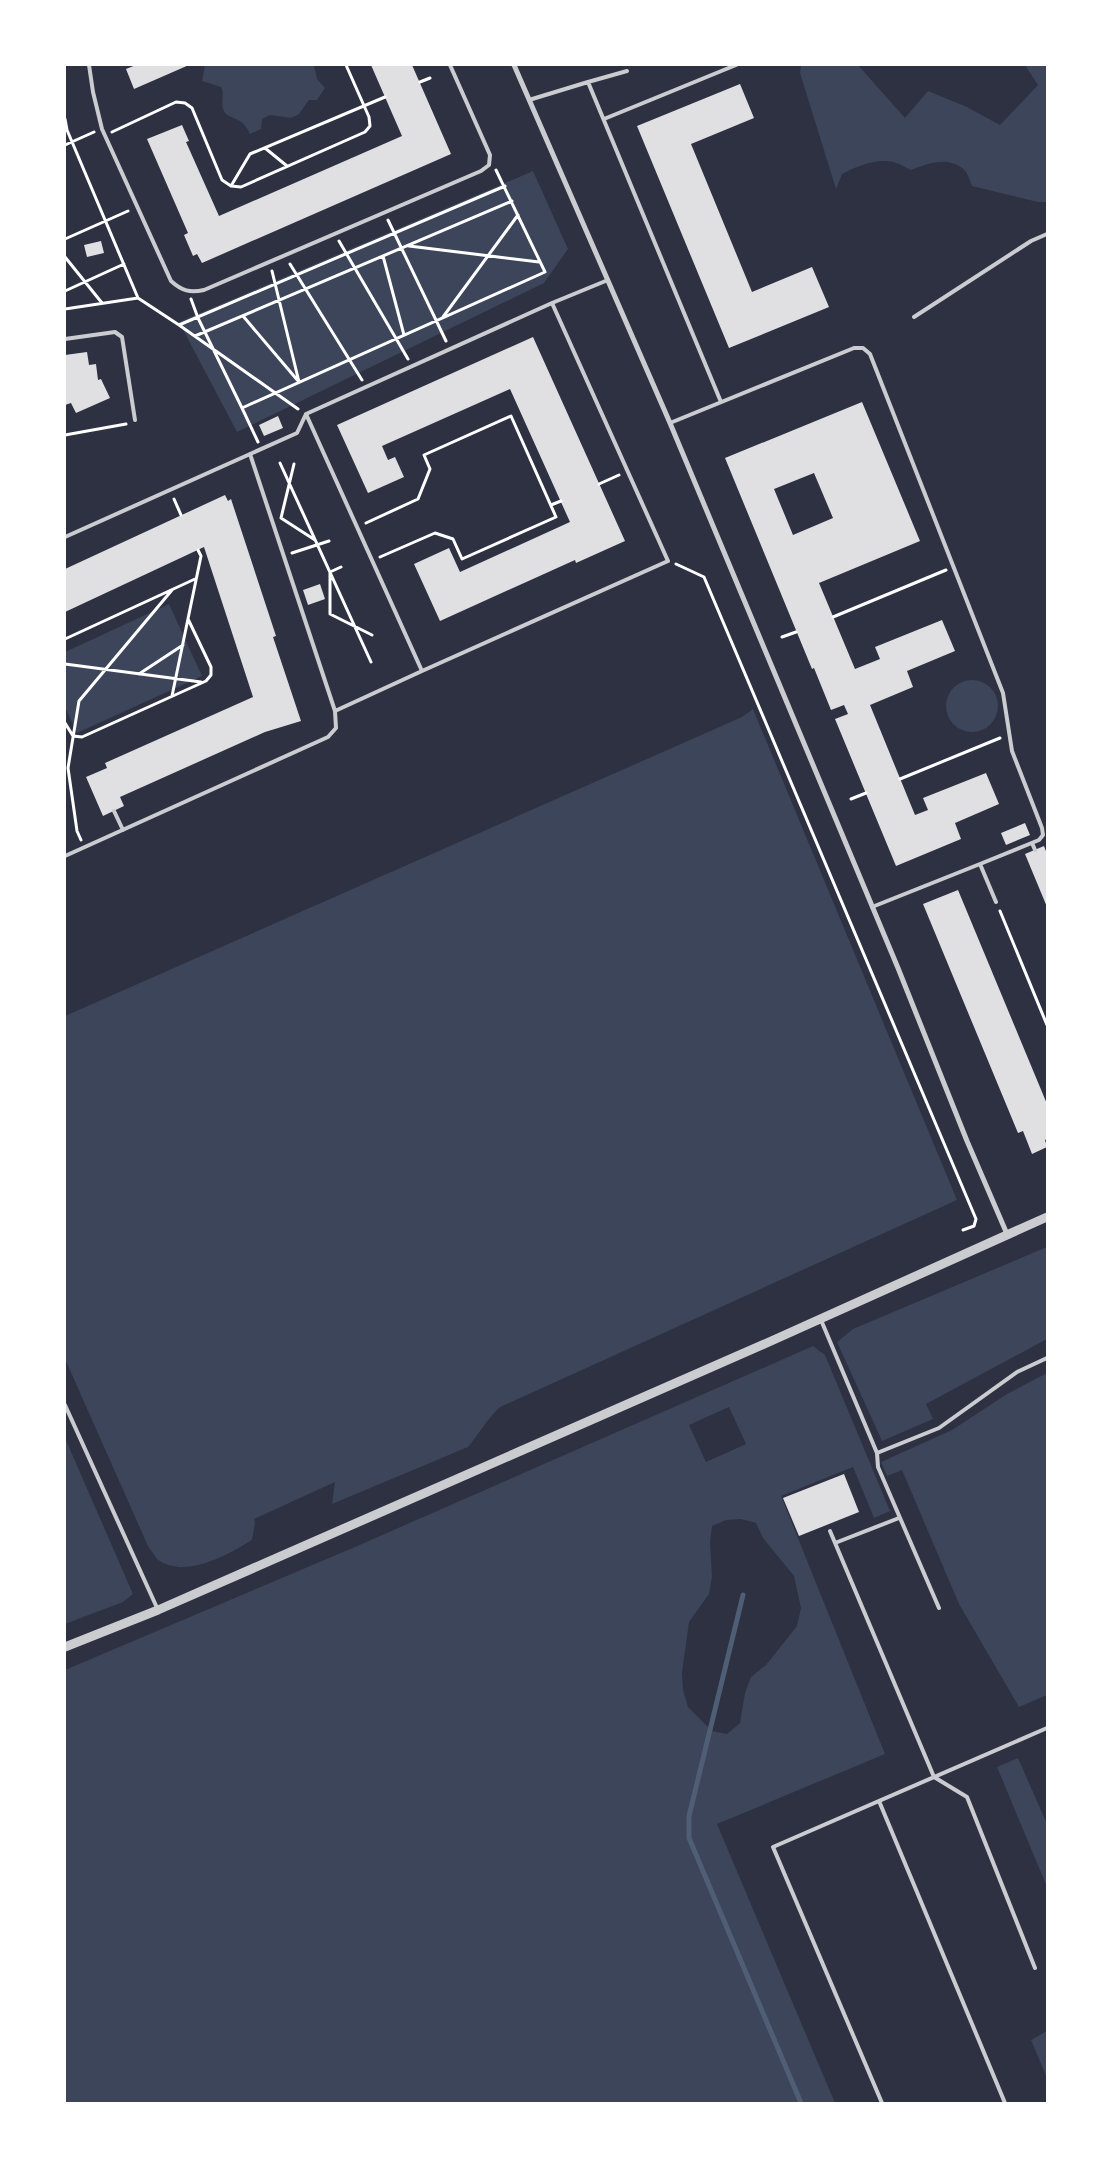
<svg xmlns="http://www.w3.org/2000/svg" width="1112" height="2168" font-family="'Fira Sans Condensed',sans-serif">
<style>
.green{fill:#3c4559;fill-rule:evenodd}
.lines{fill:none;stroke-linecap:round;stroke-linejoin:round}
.stream{stroke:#4f5d75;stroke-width:5}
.building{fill:#e0e0e3;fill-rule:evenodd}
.path{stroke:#fff;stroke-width:3}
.service{stroke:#caccd0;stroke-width:4}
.minor{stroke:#caccd0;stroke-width:5}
.tertiary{stroke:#caccd0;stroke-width:9}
</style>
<rect width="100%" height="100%" fill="#2d3142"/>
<!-- green -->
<path class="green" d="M 205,65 L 314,65 L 317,79 L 325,88 L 317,100 L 309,100 L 299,114 L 291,118 L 270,115 L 262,119 L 261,129 L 250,134 C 242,115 228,120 224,111 C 220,103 225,95 221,87 L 202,81 Z
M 801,65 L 858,65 L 905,118 L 928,91 L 967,107 L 1000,125 L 1038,85 L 1025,65 L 1047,65 L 1047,202 L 1038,202 L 972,186 C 970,180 967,171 962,168 C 946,156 927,164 911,170 C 906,168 901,164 896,163 C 879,157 857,166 842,174 L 836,189 L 800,73 Z
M 533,171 L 568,249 L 544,283 L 237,432 L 179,322 Z
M 169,604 L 202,676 L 77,733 L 65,707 L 65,652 Z
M946 706a26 26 0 1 1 52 0a26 26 0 1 1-52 0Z
M 753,709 L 957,1200 L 500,1407 C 487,1419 479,1434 468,1447 L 332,1504 L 335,1482 L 254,1519 L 255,1523 L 252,1540 C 228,1555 184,1580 157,1559 C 154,1555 151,1550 148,1546 L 65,1359 L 65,1016 L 742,717 Z
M 1047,1247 L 1047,1339 L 926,1404 L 933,1419 L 882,1441 L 837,1342 L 853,1329 Z
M 813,1346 L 825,1355 L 890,1511 L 874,1518 L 853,1467 L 781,1496 L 885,1754 L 717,1824 L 835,2103 L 65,2103 L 65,1670 L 355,1547 ZM 729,1407 L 746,1444 L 706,1462 L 689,1425 ZM 741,1519 L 756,1523 L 763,1538 L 794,1576 L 801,1608 L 797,1626 L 766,1665 L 751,1677 L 745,1693 L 740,1723 L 727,1734 L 712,1731 L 688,1707 L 683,1690 L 682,1673 L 689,1622 L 709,1594 L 712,1577 L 710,1542 L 712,1526 L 726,1520 Z
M 1047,1373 L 1047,1695 L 1019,1707 L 959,1604 L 902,1470 L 887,1476 L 881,1462 L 952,1430 L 1007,1394 Z
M 65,1438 L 133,1594 L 123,1602 L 65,1624 Z
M 1018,1758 L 1047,1824 L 1047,1887 L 997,1767 Z
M 1047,2031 L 1047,2078 L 1031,2040 Z"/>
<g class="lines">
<!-- stream -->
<path class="stream" d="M 743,1595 L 689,1816 L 689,1838 L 801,2103"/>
</g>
<!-- building -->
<path class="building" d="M 136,65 L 189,65 L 134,89 L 126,69 Z
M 371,65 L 412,65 L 451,154 L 202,263 L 197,254 L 193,256 L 184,235 L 188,233 L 147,139 L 182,125 L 189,141 L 186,142 L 219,216 L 402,136 Z
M 740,84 L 754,118 L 691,144 L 752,292 L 812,267 L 829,307 L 729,348 L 637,126 Z
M 101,241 L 104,253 L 87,257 L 84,245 Z
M 533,337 L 625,541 L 576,563 L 575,560 L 440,621 L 414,564 L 449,548 L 460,572 L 570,522 L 510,389 L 382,446 L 388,460 L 395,457 L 404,477 L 368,493 L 337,425 Z
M 87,352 L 89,365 L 96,364 L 98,380 L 101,379 L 110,398 L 76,413 L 71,403 L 65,405 L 65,355 Z
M 862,402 L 920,541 L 819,583 L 855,669 L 880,659 L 875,647 L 942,620 L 955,651 L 907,671 L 913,687 L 870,705 L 915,815 L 928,810 L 923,798 L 986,773 L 999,804 L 955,823 L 961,839 L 896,866 L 835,719 L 848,714 L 844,705 L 831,710 L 814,668 L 812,669 L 725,458 ZM 814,473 L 833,518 L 793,535 L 774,489 Z
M 278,416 L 283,428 L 264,436 L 259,425 Z
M 225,495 L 228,501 L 231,499 L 276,636 L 273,637 L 301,721 L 265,732 L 120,797 L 124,806 L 103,816 L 86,777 L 107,768 L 105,763 L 253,697 L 204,547 L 65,612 L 65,569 Z
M 320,584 L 325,599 L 308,605 L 303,590 Z
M 1025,823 L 1030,835 L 1006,845 L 1001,833 Z
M 1044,846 L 1047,854 L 1047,907 L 1025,854 Z
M 958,890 L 1047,1104 L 1047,1139 L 1045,1140 L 1047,1147 L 1032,1154 L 1023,1131 L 1018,1133 L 923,904 Z
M 844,1474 L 859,1512 L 799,1536 L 783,1498 Z"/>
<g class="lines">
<!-- path -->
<path class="path" d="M 420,82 L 430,78
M 65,119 L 67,130 L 138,298 L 179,325
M 112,132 L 176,102 L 185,103 L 192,108 L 222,180 L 231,186 L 241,187 L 365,132 L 370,126 L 369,117 L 346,65
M 65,145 L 94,132
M 265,148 L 287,166
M 231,186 L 250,154 L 385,97
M 388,220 L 446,341
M 65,239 L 128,211
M 339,241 L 408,359
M 409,246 L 539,262
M 383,256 L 404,335
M 65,257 L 102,303
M 290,264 L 362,380
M 65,291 L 124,264
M 191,299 L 198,318 L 242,408 L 545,272 L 496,170
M 65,309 L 138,298
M 243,316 L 299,382 L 272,271
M 443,317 L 518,215
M 195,336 L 512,201
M 242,408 L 258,442
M 298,409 L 179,325 L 505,186
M 65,435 L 126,424
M 280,463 L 371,662
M 294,464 L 281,518 L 315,540
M 599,484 L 619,475
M 174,499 L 181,515
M 551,505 L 561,501
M 366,523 L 418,499 L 430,469 L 424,455 L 511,416 L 556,517 L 462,559 L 453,539 L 435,533 L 380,557
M 292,553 L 329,541
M 676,564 L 704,577 L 976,1219 L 974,1226 L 963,1230
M 341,567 L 330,572 L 330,614 L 372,635
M 833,617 L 946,570
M 782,637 L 796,632
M 65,639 L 195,579
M 65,664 L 201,682
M 139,674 L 183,645
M 172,696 L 201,556 L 198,550
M 65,723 L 73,736 L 82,737 L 206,681 L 211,675 L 211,667 L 188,619
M 900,779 L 1000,738
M 851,799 L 866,793
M 81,840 L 77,831 L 68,768 L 79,701 L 172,590
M 1000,911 L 1047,1025"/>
<!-- service -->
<path class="service" d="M 89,65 L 93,92 L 102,129 L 171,281 C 182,291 190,293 204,290 L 481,171 L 489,165 L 490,155 L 450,65
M 588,82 L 627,71
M 529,100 L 588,82 L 721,402
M 604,119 L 736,65
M 552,303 L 668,561 L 422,671 L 306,414 L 552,303 L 608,280
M 914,317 L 1031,241 L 1047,234
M 65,339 L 115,332 L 122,337 L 135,420
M 670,423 L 854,348 L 863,348 L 870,354 L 1003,693 L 1012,751 L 1042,828 L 1043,835 L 1039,840 L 980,864
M 250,454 L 335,711
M 65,537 L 297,433 L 306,414
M 114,811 L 123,830
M 1032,843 L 1035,850
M 65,856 L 328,737 L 336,728 L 335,711 L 422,671
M 872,907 L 980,864 L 996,902
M 821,1320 L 877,1453 L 939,1428 L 1017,1372 L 1047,1358
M 65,1405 L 158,1610
M 877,1453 L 878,1467 L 939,1608
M 830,1531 L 934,1777 L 967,1797 L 1035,1968
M 835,1543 L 899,1518
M 879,1801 L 1005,2103
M 882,2103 L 773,1847 L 1047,1728"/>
<!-- minor -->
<path class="minor" d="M 514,65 L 670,423 L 898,968 L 967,1141 L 1007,1234"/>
<!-- tertiary -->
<path class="tertiary" d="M 65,1647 L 158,1610 L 769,1342 L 1047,1217"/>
</g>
<!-- border -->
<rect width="1112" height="2168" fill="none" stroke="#ffffff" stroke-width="132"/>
</svg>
